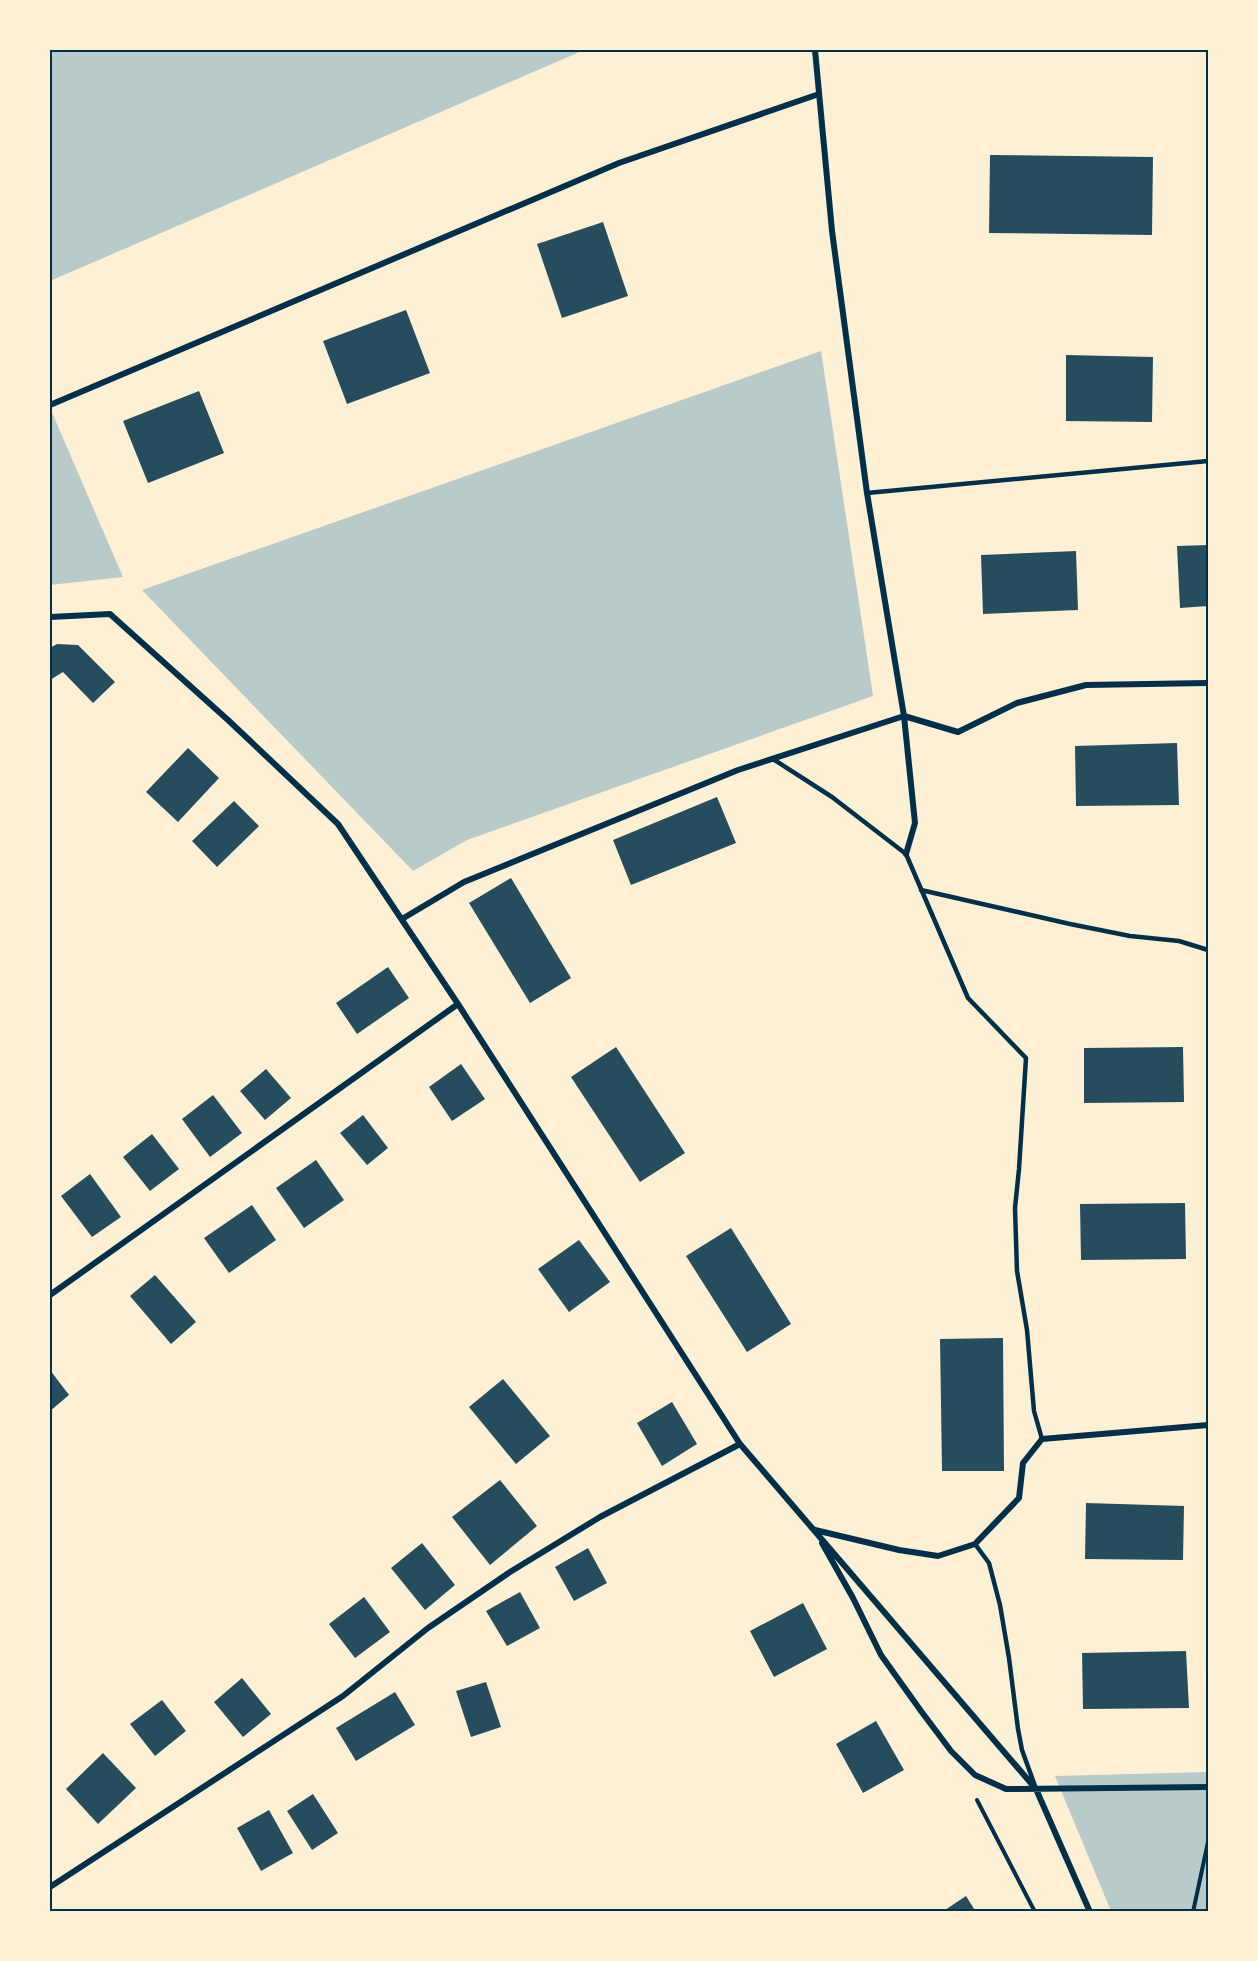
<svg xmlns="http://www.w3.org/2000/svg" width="1258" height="1961" font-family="Lato,sans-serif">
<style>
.green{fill:#b9caca}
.building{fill:#264d5e}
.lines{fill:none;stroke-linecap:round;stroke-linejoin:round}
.path{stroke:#003049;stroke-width:4}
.service{stroke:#003049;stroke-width:4.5}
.minor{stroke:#003049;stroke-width:6}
.neatline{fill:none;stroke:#003049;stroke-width:2}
</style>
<rect width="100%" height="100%" fill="#fdf0d5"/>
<!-- green -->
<path class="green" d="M 50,50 L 584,50 L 50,281 Z
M 821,351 L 873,696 L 467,840 L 413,871 L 142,590 Z
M 50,408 L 123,577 L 50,585 Z
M 1208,1772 L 1208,1911 L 1111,1911 L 1055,1776 Z"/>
<!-- building -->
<path class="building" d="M 990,155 L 1153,157 L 1152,235 L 989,233 Z
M 603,222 L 628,296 L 562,318 L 537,244 Z
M 406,310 L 430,373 L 347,404 L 323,341 Z
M 1066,355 L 1153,357 L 1152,422 L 1066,421 Z
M 199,391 L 224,453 L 148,483 L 123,421 Z
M 1208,545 L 1208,606 L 1180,608 L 1177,546 Z
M 1076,551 L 1078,610 L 983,614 L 981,555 Z
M 57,644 L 78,645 L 115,682 L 93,703 L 63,672 L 50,680 L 50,648 Z
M 1177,743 L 1179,805 L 1076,806 L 1075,746 Z
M 188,748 L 219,778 L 178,822 L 146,792 Z
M 717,797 L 736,843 L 631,885 L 613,840 Z
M 234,801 L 259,826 L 217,867 L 192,841 Z
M 511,878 L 571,978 L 530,1003 L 469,903 Z
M 388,967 L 409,998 L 357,1034 L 336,1003 Z
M 616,1047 L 685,1153 L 640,1182 L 571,1077 Z
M 1183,1047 L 1184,1102 L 1084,1103 L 1084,1048 Z
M 461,1064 L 485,1099 L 452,1121 L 429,1087 Z
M 266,1069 L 291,1098 L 265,1120 L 240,1091 Z
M 213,1095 L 242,1133 L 210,1157 L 182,1119 Z
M 363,1115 L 388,1148 L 367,1165 L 340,1133 Z
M 152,1134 L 179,1169 L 150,1191 L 123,1157 Z
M 316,1160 L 344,1200 L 304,1228 L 276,1188 Z
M 90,1174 L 121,1217 L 92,1237 L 61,1196 Z
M 1185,1203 L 1186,1259 L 1081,1260 L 1080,1204 Z
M 252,1205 L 276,1240 L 229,1273 L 204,1238 Z
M 731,1228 L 791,1324 L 747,1352 L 686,1256 Z
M 579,1240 L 610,1282 L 569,1312 L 538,1269 Z
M 155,1275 L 196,1322 L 171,1344 L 130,1296 Z
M 1003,1338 L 1004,1471 L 942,1471 L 940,1339 Z
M 50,1370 L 69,1395 L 50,1411 Z
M 503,1379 L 550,1436 L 516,1464 L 469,1407 Z
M 672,1402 L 697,1444 L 662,1466 L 637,1423 Z
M 500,1480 L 537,1526 L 490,1565 L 452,1517 Z
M 1086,1503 L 1184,1506 L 1183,1560 L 1085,1559 Z
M 422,1543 L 455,1585 L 425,1610 L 391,1568 Z
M 588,1548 L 607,1583 L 574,1601 L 555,1567 Z
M 520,1592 L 540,1628 L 507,1646 L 486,1611 Z
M 364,1597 L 390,1632 L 355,1658 L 329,1624 Z
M 803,1603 L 827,1649 L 774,1677 L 750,1631 Z
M 1186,1651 L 1189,1708 L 1083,1709 L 1082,1653 Z
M 242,1678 L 271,1714 L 243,1737 L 214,1702 Z
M 486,1682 L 501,1727 L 471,1737 L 456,1691 Z
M 395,1692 L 415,1725 L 356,1761 L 336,1728 Z
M 162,1700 L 186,1731 L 155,1756 L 130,1724 Z
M 876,1721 L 904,1770 L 863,1793 L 836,1744 Z
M 103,1753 L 136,1788 L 98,1824 L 66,1789 Z
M 313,1794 L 338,1833 L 312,1850 L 287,1811 Z
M 269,1810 L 293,1853 L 261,1871 L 237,1828 Z
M 966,1896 L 976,1912 L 942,1912 Z"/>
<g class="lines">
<!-- path -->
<path class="path" d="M 977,1800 L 1035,1912
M 1193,1912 L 1208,1842"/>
<!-- service -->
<path class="service" d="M 867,493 L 1208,461
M 773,759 L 832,797 L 906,854 L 968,998 L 1026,1058 L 1019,1169 L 1015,1208 L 1017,1271 L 1027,1330 L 1034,1411 L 1042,1439
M 921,890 L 1070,924 L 1130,936 L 1179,941 L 1208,950
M 975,1544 L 989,1563 L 1000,1605 L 1009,1658 L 1018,1729 L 1022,1750 L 1035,1786"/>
<!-- minor -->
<path class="minor" d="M 815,50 L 832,231 L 867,493 L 904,716 L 915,823 L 906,854
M 50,405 L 619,163 L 819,94
M 50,617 L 110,614 L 228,720 L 338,824 L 458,1004 L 740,1444 L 1036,1789 L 1090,1912
M 402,919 L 464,882 L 738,770 L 904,716 L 958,732 L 1017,703 L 1086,685 L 1208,683
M 50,1295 L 458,1004
M 815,1530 L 899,1550 L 938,1556 L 975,1544 L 1019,1498 L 1023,1463 L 1042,1439 L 1208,1425
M 822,1543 L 853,1598 L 881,1655 L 921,1711 L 951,1751 L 975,1775 L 1006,1789 L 1208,1787
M 50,1887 L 343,1696 L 428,1628 L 510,1572 L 600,1517 L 740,1444"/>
</g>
<!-- border -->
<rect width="1258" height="1961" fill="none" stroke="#fdf0d5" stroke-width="102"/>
<rect x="51" y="51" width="1156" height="1859" class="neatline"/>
</svg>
